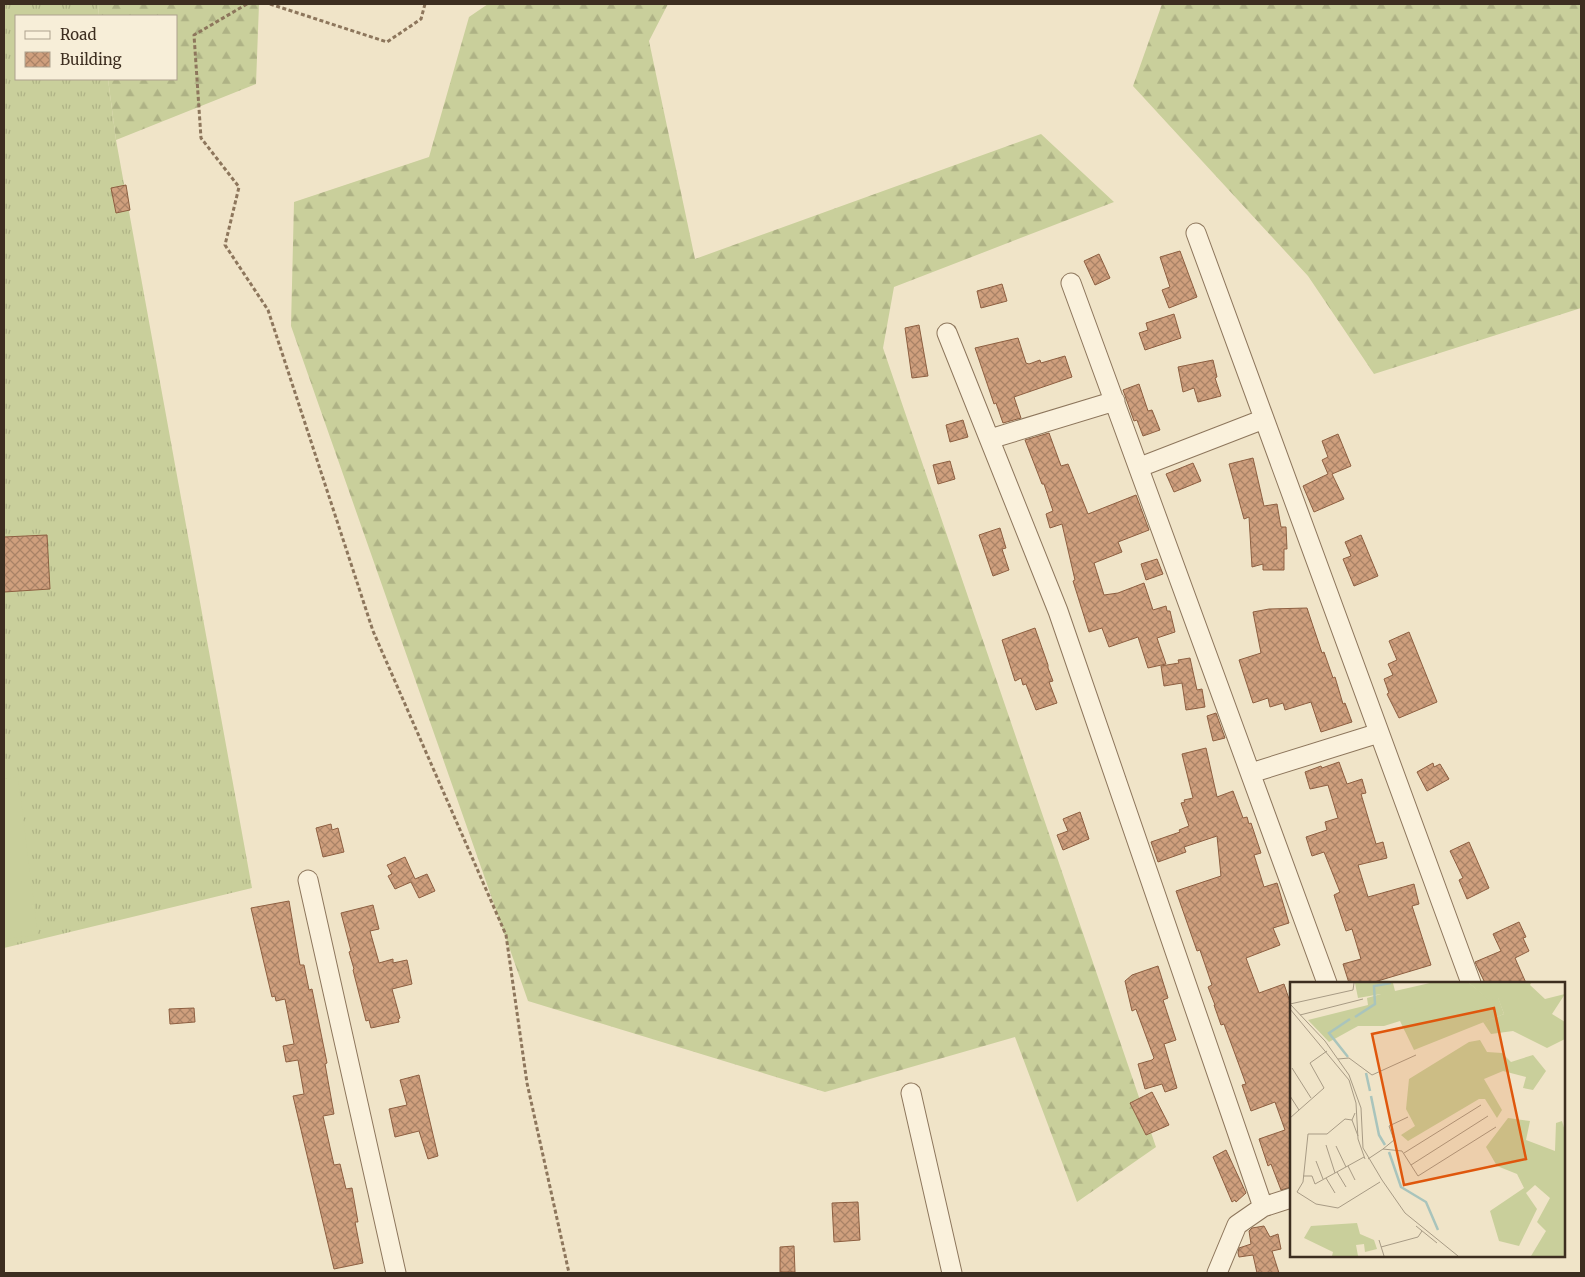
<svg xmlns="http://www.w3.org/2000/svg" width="1585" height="1277" font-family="Merriweather,serif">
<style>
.grass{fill:url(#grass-tufts)}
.forest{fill:url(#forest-firs)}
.pitch{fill:#c9cf9b}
.building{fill:url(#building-cross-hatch);stroke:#8d5f41}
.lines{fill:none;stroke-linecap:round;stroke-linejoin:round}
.minor-casing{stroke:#8d765c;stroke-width:21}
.path{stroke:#8d765c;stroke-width:3;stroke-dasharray:4 2.5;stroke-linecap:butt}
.minor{stroke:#faf1dc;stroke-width:19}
.inset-river{fill:none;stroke:#a9c4bc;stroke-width:2.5}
.inset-road{fill:none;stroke:#a89b85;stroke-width:1}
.view{fill:#df570d;fill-opacity:0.15;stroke:#df570d;stroke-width:2.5}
.inset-edge{fill:none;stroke:#3d2e20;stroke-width:2.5}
</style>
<defs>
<pattern id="grass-tufts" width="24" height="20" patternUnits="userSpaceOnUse" patternTransform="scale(1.25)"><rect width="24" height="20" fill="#c9cf9b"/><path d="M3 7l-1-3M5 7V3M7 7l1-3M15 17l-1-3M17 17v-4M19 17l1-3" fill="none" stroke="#aeb285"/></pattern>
<pattern id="forest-firs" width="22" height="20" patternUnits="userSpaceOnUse" patternTransform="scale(1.25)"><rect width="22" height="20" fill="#c9cf9b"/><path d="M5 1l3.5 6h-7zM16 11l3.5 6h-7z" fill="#aeb285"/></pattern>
<pattern id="building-cross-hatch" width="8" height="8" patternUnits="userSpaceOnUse" patternTransform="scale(1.25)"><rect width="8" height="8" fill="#cf9f7d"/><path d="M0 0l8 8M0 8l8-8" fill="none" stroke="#a98266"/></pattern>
</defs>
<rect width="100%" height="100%" fill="#f0e4c8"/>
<!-- grass -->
<path class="grass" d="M 4,4 L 98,4 L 99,16 L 16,16 L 16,79 L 108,79 L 116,140 L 252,888 L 4,948 Z"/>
<!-- forest -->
<path class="forest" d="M 98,4 L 259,4 L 256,84 L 116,140 L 108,79 L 176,79 L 176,16 L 99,16 Z
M 488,4 L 668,4 L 649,41 L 695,259 L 1041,134 L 1114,202 L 894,287 L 883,348 L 1156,1147 L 1077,1202 L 1015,1037 L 825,1092 L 528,1001 L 291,326 L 294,202 L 429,157 L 469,17 Z
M 1162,4 L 1581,4 L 1581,308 L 1374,374 L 1308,276 L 1133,86 Z"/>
<!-- pitch -->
<path class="pitch" d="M 18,777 L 38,935 L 4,939 L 4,779 Z"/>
<!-- building -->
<path class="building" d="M 126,185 L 130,210 L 116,213 L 111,188 Z
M 1180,251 L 1197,297 L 1169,308 L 1162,290 L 1170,287 L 1160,257 Z
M 1099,254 L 1110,278 L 1095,285 L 1084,261 Z
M 1002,284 L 1007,301 L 981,308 L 977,291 Z
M 1174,314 L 1181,338 L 1145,350 L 1139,333 L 1148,330 L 1146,323 Z
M 919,325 L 928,376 L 912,378 L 905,328 Z
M 1018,338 L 1026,363 L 1029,364 L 1040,360 L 1041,363 L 1065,356 L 1072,377 L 1014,397 L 1021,418 L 1003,423 L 996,403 L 994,404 L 975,348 Z
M 1213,360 L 1217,377 L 1215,378 L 1221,396 L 1198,402 L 1194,388 L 1183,392 L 1178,367 Z
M 1139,384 L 1148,411 L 1152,410 L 1160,430 L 1143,436 L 1137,420 L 1134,421 L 1123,390 Z
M 963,420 L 968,437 L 950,442 L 946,425 Z
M 1049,433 L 1061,466 L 1068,464 L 1088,514 L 1136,495 L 1149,530 L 1118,542 L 1122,552 L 1094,563 L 1104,595 L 1118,593 L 1144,583 L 1153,610 L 1166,606 L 1167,611 L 1170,611 L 1175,632 L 1157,638 L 1166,664 L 1148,668 L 1138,637 L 1109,647 L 1102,628 L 1089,632 L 1073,581 L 1075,580 L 1062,524 L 1050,528 L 1046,514 L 1053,511 L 1044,484 L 1042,484 L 1025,440 Z
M 1338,434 L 1351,466 L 1332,474 L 1344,499 L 1314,512 L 1303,486 L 1328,474 L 1322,460 L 1328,457 L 1322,441 Z
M 1253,458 L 1264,506 L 1277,504 L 1281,527 L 1286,527 L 1287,549 L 1284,549 L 1284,570 L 1263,570 L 1263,564 L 1252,567 L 1249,517 L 1244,519 L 1229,464 Z
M 950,461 L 955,479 L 938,484 L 933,465 Z
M 1193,463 L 1201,481 L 1174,492 L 1166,474 Z
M 1000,528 L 1006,548 L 1002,549 L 1009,570 L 993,576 L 979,535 Z
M 47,535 L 50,589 L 4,592 L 4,537 Z
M 1361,535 L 1378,576 L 1354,586 L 1343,559 L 1351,556 L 1345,542 Z
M 1157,559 L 1163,574 L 1146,580 L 1141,564 Z
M 1307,608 L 1322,653 L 1324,652 L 1333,678 L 1335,677 L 1343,704 L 1345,703 L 1352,722 L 1321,732 L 1311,702 L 1285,710 L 1283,703 L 1270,707 L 1268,698 L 1253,703 L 1239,660 L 1261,653 L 1253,612 L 1269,609 Z
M 1035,628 L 1048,665 L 1048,668 L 1053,681 L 1049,682 L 1057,703 L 1036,710 L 1026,684 L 1023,685 L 1021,678 L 1015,681 L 1002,640 Z
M 1409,632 L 1437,702 L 1399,718 L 1387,694 L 1389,693 L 1384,679 L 1393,675 L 1388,664 L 1397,660 L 1389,641 Z
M 1190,658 L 1197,690 L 1202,689 L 1205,707 L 1186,710 L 1182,683 L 1164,686 L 1161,666 L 1179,663 L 1178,660 Z
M 1216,713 L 1225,738 L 1213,741 L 1207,716 Z
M 1206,748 L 1217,797 L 1233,791 L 1243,818 L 1247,817 L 1249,824 L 1251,823 L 1261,853 L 1254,855 L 1264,887 L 1277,883 L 1289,923 L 1273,928 L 1280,945 L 1246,958 L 1259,993 L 1284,984 L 1291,1005 L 1291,1187 L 1281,1190 L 1271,1164 L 1268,1166 L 1259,1139 L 1285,1130 L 1275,1102 L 1251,1111 L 1242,1085 L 1246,1084 L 1224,1024 L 1221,1025 L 1214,1005 L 1215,1005 L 1208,987 L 1212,985 L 1200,950 L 1197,951 L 1176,891 L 1221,876 L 1217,836 L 1184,847 L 1186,852 L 1158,862 L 1151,842 L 1180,832 L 1179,830 L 1189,826 L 1181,803 L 1185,802 L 1184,800 L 1193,798 L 1182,754 Z
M 1339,762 L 1347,784 L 1362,779 L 1366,793 L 1361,794 L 1376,844 L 1383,842 L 1387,858 L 1358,865 L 1368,897 L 1414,884 L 1419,904 L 1412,906 L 1431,965 L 1371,983 L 1349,983 L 1343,964 L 1361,959 L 1352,929 L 1346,931 L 1334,895 L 1340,892 L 1324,852 L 1312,856 L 1306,837 L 1327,830 L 1325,822 L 1338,818 L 1328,785 L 1310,789 L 1305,772 L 1321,766 L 1322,768 Z
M 1433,763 L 1434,767 L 1440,764 L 1449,779 L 1427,791 L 1417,772 Z
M 1080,812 L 1089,839 L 1063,850 L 1057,835 L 1068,831 L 1063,819 Z
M 331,824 L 332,830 L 338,828 L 344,852 L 323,857 L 316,828 Z
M 1469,842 L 1489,888 L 1467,899 L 1459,880 L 1463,878 L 1450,851 Z
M 405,857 L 415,879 L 427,874 L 435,891 L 419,898 L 411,882 L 395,889 L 388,876 L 392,874 L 387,865 Z
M 289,901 L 300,965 L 304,965 L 309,990 L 312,989 L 327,1063 L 325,1064 L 334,1114 L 323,1116 L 334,1165 L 340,1164 L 346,1189 L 352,1188 L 358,1222 L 355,1222 L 363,1263 L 334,1269 L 293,1096 L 304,1094 L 298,1060 L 286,1062 L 283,1046 L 294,1044 L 285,999 L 276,1001 L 275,996 L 272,997 L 251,908 Z
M 373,905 L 379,929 L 370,931 L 379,963 L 393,959 L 393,963 L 407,960 L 412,984 L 392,989 L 400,1018 L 398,1019 L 399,1022 L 371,1028 L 369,1020 L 366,1021 L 353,970 L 354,969 L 349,952 L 351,951 L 341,913 Z
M 1519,922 L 1526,937 L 1523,938 L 1529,951 L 1515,958 L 1526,983 L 1485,983 L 1475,962 L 1501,951 L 1493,934 Z
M 1158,966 L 1168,998 L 1163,1000 L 1176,1040 L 1164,1044 L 1177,1088 L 1165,1092 L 1162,1084 L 1145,1089 L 1138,1064 L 1152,1060 L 1154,1058 L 1136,1009 L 1132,1011 L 1125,981 L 1132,975 Z
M 194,1008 L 195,1022 L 170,1024 L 169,1009 Z
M 419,1075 L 438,1156 L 428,1159 L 419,1131 L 395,1137 L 389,1109 L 407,1105 L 400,1080 Z
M 1152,1092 L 1169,1125 L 1146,1135 L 1130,1103 Z
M 1226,1150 L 1246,1193 L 1236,1202 L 1235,1200 L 1232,1202 L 1213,1157 Z
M 858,1202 L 860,1240 L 834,1242 L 832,1203 Z
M 1264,1226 L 1270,1237 L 1278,1234 L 1281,1249 L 1272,1251 L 1279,1273 L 1257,1273 L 1253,1255 L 1239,1257 L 1238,1253 L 1239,1248 L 1251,1244 L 1249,1231 L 1252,1228 Z
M 794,1246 L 795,1272 L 780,1272 L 780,1247 Z"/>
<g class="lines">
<!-- minor casing -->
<g class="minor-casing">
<path id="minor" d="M 1196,233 L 1471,983
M 1071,283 L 1327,983
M 947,333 L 1058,611 L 1263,1207
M 990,439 L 1115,401
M 1140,467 L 1264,419
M 1251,773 L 1379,733
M 308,880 L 396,1273
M 911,1093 L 952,1273
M 1217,1273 L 1237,1225 L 1263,1207 L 1291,1198"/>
</g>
<!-- path -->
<path class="path" d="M 247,4 L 194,35 L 201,138 L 239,187 L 225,245 L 268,310 L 373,631 L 506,935 L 527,1083 L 569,1273
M 270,4 L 387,42 L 421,19 L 425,4"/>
<!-- minor -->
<use href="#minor" class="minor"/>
</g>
<!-- overview -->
<g transform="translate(1290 982)">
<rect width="275" height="275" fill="#f0e4c8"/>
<path d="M 65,1 L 103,1 L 105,9 L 140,1 L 179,1 L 200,18 L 208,15 L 214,32 L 124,68 L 110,39 L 94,44 L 68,44 L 39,60 L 18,38 L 78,23 L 77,16 L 91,12 L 68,16 Z" fill="#c9cf9b"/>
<path d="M 179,1 L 241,1 L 240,3 L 255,17 L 275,12 L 262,32 L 275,40 L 275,57 L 257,66 L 223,49 L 201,52 L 193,40 L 214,32 L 208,16 L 200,19 ZM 190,58 L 197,70 L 212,71 L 221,80 L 243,73 L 256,89 L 243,108 L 233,106 L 236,95 L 213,89 L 194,97 L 212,128 L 207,136 L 195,117 L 189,117 L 118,159 L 111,153 L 125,144 L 116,127 L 119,97 L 179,60 ZM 218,136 L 240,139 L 236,158 L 265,169 L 266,141 L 272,139 L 275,149 L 275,274 L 241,274 L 256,249 L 247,240 L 260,216 L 245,203 L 236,211 L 247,227 L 229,264 L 209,259 L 200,229 L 234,206 L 227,192 L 207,184 L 196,165 ZM 67,241 L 70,252 L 84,258 L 87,267 L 75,270 L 74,262 L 66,263 L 68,274 L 42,274 L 43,270 L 14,256 L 21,244 Z" fill="#c9cf9b"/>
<path d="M 124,26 L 130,44 L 115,49 L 109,31 Z" fill="#c9cf9b"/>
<path class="inset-river" d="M 65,35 L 85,22 L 84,4 L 101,1M 58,75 L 39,51 L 60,37M 76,91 L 80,109M 81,114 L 89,153 L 95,163M 99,170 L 111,205 L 136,220 L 148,248"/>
<path class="inset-road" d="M 0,22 L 63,8 L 64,1M 0,22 L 35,59 L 59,93 L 71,126 L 73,166 L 92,198 L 115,231 L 168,274M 0,27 L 59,98 L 66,121 L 68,157 L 75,177M 10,33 L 73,17M 48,77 L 59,76 L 82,93 L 126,73M 2,86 L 21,116M 0,114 L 9,128M 65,131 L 62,138 L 68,154M 0,136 L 34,106 L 20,81 L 37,69M 62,138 L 55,137 L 37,152 L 18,152 L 13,200 L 7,210 L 26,222 L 48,226 L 90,200M 36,163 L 45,191M 46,164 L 56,185M 93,167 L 104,158 L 99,144 L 118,135M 114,171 L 191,123M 78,177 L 93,167 L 112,169 L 128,194 L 206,145M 26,179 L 33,197M 121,183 L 198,134M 58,184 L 65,198M 47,190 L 56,205M 13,194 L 22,194 L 25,202 L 74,175M 36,196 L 45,211M 126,244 L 147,261M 89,258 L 94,274M 91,265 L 128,255 L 132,249"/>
<path class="view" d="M 204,26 L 236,177 L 114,203 L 82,52 Z"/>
<rect width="275" height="275" class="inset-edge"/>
</g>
<!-- border -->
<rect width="1585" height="1277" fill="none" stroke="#3d2e20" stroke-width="10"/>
<!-- legend -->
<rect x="15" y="15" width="162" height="65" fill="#f7eed8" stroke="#ada18e"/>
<rect x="25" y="31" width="25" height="8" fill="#faf1dc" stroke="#ada18e"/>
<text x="60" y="40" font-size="15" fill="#3d2e20">Road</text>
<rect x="25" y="52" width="25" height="15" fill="url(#building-cross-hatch)" stroke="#ada18e"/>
<text x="60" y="65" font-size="15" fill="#3d2e20">Building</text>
</svg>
